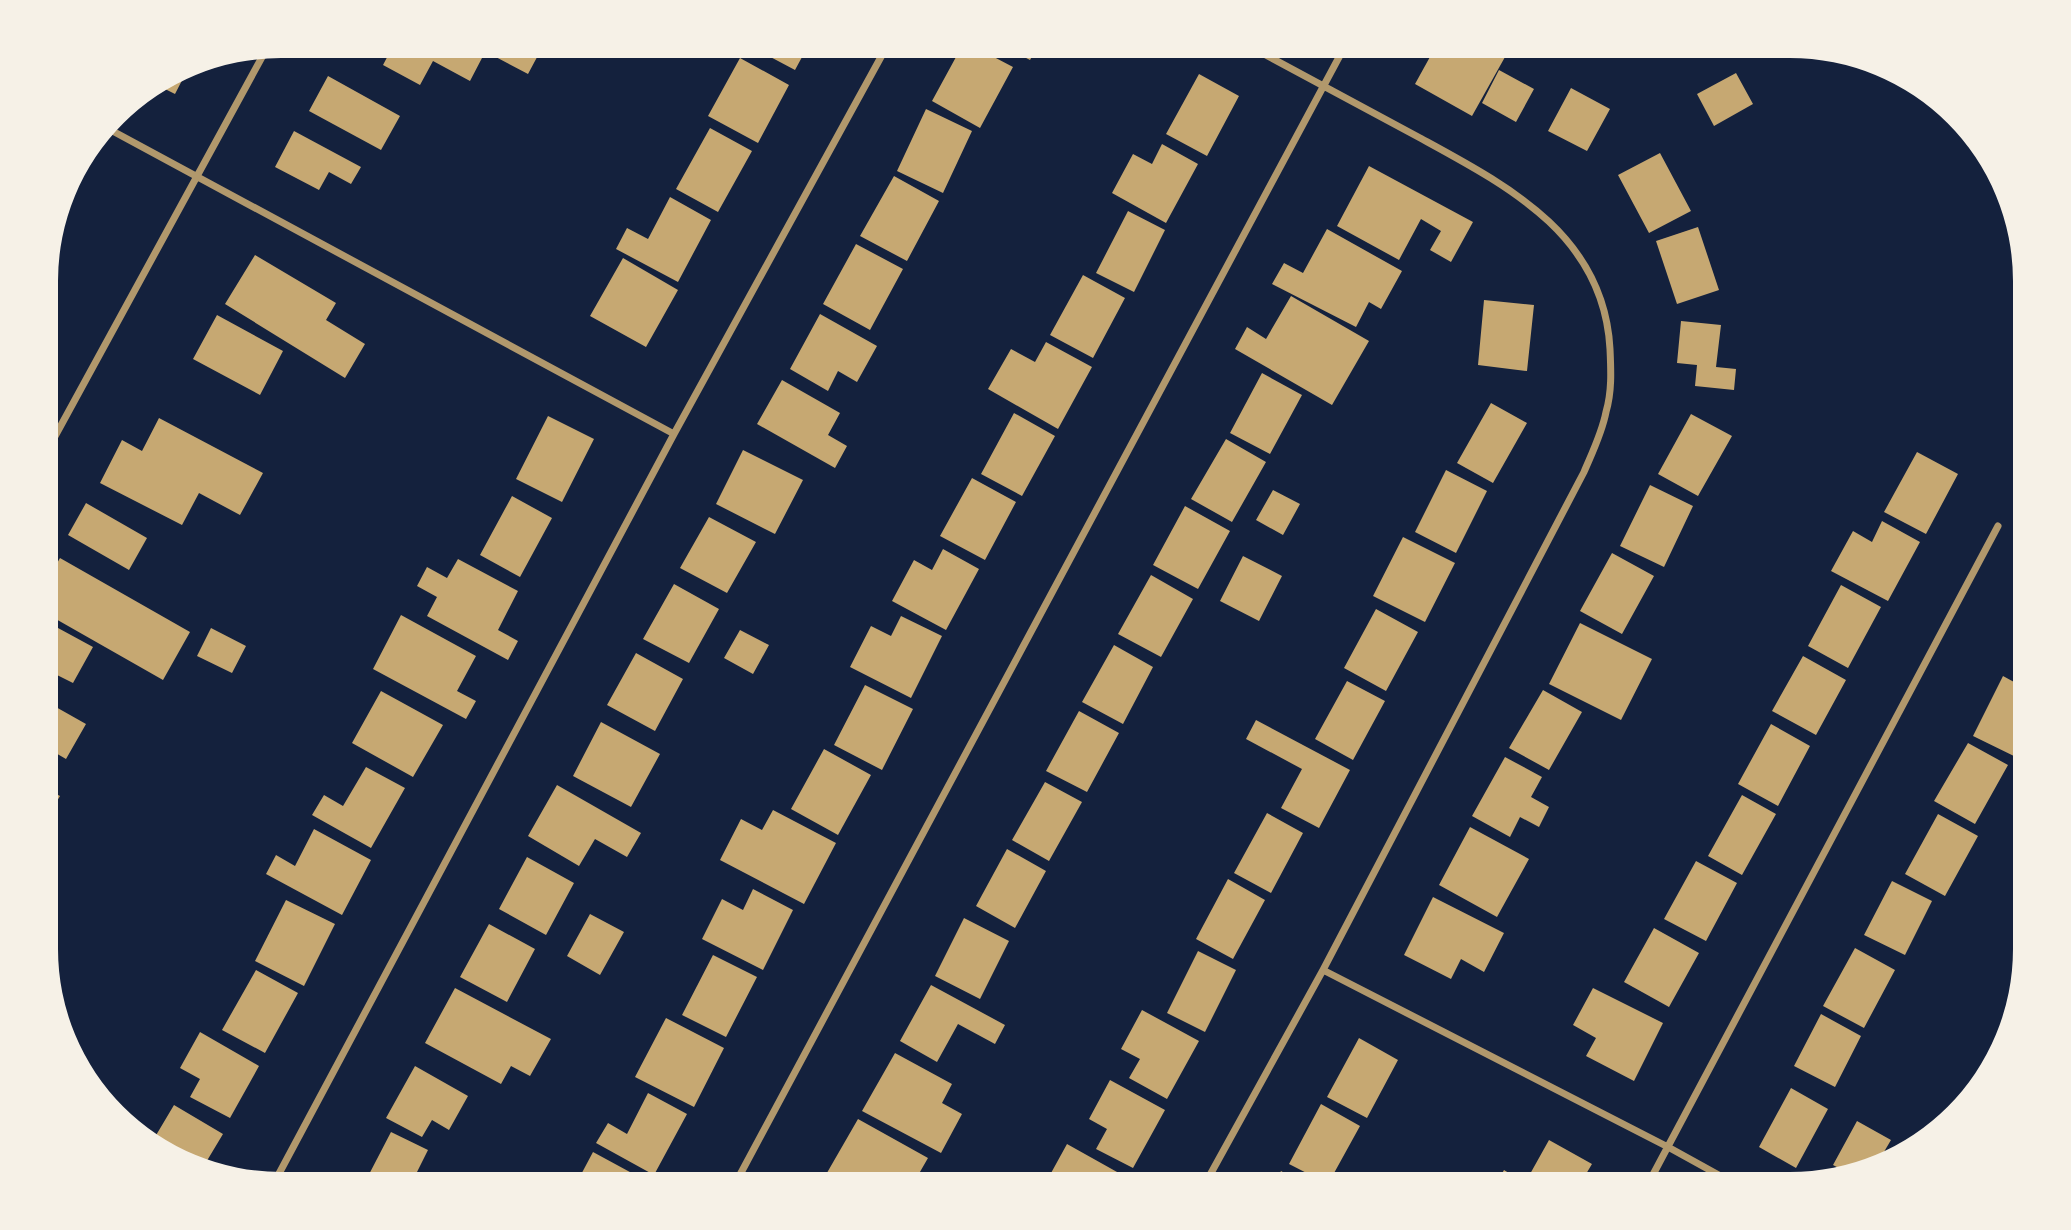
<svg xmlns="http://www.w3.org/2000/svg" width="2071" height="1230" font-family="'PT Sans Narrow',sans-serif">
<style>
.building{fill:#c6a872}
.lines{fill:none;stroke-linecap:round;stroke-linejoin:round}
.minor{stroke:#b1986c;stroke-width:7}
</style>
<rect width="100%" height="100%" fill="#14213d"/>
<!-- building -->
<path class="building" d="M 393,46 L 460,46 L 482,58 L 470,81 L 433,61 L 420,85 L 383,65 Z
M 475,46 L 543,46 L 528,74 Z
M 750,46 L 808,46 L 795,70 Z
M 962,46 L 973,46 L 1013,67 L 980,128 L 932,101 Z
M 1003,46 L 1038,46 L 1030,60 Z
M 1436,46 L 1484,46 L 1505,57 L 1472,116 L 1415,84 Z
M 740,58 L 789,85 L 758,143 L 708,116 Z
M 191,63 L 175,94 L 157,85 Z
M 1499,70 L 1534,89 L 1516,122 L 1482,103 Z
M 1736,73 L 1753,104 L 1714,126 L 1697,94 Z
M 1199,74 L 1239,96 L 1207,156 L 1166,134 Z
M 328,76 L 400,116 L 381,150 L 309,111 Z
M 1571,88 L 1610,109 L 1587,151 L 1548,131 Z
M 926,109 L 972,131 L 943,193 L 897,171 Z
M 710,128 L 752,151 L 718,212 L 676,189 Z
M 294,131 L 361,167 L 351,184 L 329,172 L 319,190 L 275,167 Z
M 1162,144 L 1198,164 L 1166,223 L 1112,193 L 1133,154 L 1152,164 Z
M 1660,153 L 1691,211 L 1649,233 L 1618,175 Z
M 1369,166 L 1473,222 L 1451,262 L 1430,250 L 1441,231 L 1421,219 L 1399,260 L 1337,226 Z
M 894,176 L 939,201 L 907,261 L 860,236 Z
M 670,197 L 711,220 L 678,282 L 616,249 L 627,228 L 648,239 Z
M 1128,211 L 1165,230 L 1134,292 L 1096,273 Z
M 1698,227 L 1719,290 L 1677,304 L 1656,241 Z
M 1327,229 L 1402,271 L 1381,309 L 1369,302 L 1356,327 L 1272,284 L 1284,263 L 1303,273 Z
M 856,244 L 903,269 L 870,330 L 823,304 Z
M 255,255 L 336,303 L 326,320 L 365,344 L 345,378 L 225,304 Z
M 623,258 L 678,290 L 646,347 L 590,316 Z
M 1083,275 L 1125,298 L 1093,358 L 1050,335 Z
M 1291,296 L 1369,341 L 1332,405 L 1235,349 L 1247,327 L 1266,339 Z
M 1484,300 L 1534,305 L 1527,371 L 1478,365 Z
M 820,314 L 877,346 L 857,382 L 838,371 L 828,391 L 790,369 Z
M 217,315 L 283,351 L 260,395 L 193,359 Z
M 1681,321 L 1721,325 L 1716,367 L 1736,369 L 1734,390 L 1695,386 L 1697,365 L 1677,363 Z
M 1046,342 L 1092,367 L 1058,429 L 988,389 L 1011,349 L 1035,362 Z
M 1262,373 L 1302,395 L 1270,454 L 1230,433 Z
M 782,380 L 840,413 L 828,435 L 847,446 L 835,468 L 757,424 Z
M 1491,403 L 1527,423 L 1493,483 L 1457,463 Z
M 1014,413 L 1055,436 L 1022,496 L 981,474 Z
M 1691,414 L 1732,436 L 1698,496 L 1658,474 Z
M 548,416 L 594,439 L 562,502 L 516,479 Z
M 159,418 L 263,473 L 240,515 L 199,493 L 182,525 L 100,483 L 122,440 L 142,451 Z
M 1226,439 L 1266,462 L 1232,522 L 1191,499 Z
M 743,450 L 803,480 L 775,534 L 716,504 Z
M 1917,452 L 1958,474 L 1926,534 L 1884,512 Z
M 1446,470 L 1487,491 L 1456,553 L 1415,532 Z
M 972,478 L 1016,502 L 985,560 L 940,536 Z
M 1650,485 L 1693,506 L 1664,567 L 1620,546 Z
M 1273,490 L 1300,504 L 1283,535 L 1256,520 Z
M 512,496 L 552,518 L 520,577 L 480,555 Z
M 86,503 L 147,538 L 129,570 L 68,535 Z
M 1185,506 L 1230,531 L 1198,589 L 1153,565 Z
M 709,517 L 756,542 L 727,593 L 680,568 Z
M 1882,521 L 1920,542 L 1888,601 L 1831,571 L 1853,531 L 1872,542 Z
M 1403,537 L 1455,563 L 1425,622 L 1373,596 Z
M 943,549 L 979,569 L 946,630 L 892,601 L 914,560 L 932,570 Z
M 1612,553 L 1654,576 L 1622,634 L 1580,611 Z
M 1243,556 L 1282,576 L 1259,621 L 1220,601 Z
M 60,558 L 190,632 L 163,680 L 47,614 L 47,581 Z
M 458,559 L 518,591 L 498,630 L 518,641 L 508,660 L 427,616 L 437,597 L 417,586 L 427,567 L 447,578 Z
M 1151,575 L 1193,599 L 1161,657 L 1118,634 Z
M 674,584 L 719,609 L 689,663 L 643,639 Z
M 1841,585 L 1881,607 L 1848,668 L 1808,646 Z
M 1376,609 L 1418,632 L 1386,691 L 1344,668 Z
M 401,615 L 476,656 L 457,691 L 476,701 L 466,719 L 373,669 Z
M 901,616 L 942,636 L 911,698 L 850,667 L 871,626 L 891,636 Z
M 47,622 L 93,647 L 73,683 L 47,670 Z
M 1580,623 L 1652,659 L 1621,720 L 1549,684 Z
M 211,628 L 246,646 L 232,673 L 197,656 Z
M 740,630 L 769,645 L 753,674 L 724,658 Z
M 2025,642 L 2025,672 L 2013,665 Z
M 1114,645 L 1153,667 L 1123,724 L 1082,702 Z
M 636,653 L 683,679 L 655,731 L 607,705 Z
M 1803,656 L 1846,680 L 1816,735 L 1772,711 Z
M 2003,676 L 2025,688 L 2025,749 L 2020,759 L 1973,736 Z
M 1347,681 L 1385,701 L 1353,760 L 1315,739 Z
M 865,685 L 913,709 L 882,770 L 834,745 Z
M 1543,690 L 1582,712 L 1549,770 L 1509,748 Z
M 381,691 L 443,725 L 413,777 L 352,743 Z
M 47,702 L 86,724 L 66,759 L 47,748 Z
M 1079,711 L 1119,733 L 1087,792 L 1046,771 Z
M 1256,720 L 1350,770 L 1319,828 L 1281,808 L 1302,769 L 1246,739 Z
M 601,722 L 660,754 L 631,807 L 573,776 Z
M 1771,724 L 1810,746 L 1778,806 L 1738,784 Z
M 1968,743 L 2008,765 L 1975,824 L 1934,801 Z
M 824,749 L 871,775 L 838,835 L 791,809 Z
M 1505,757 L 1542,777 L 1531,797 L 1549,807 L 1539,827 L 1520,817 L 1510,837 L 1472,816 Z
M 366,767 L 405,788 L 371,848 L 312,815 L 324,795 L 343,806 Z
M 1045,782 L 1082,802 L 1049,861 L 1012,840 Z
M 557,785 L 641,833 L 627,857 L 595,839 L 579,866 L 528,836 Z
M 47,789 L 60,796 L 47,818 Z
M 1742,795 L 1776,814 L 1742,875 L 1708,856 Z
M 773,810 L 836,843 L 804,904 L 720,860 L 741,819 L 762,830 Z
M 1267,813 L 1303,833 L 1271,893 L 1234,873 Z
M 1938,814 L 1978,836 L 1945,896 L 1905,874 Z
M 1470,827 L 1529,859 L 1497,917 L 1439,885 Z
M 314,829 L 371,860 L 342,915 L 266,874 L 276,855 L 295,866 Z
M 1007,849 L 1046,871 L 1015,928 L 976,906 Z
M 527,857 L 574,883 L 546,935 L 499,909 Z
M 1696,861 L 1737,883 L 1706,941 L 1664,919 Z
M 1228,879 L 1265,900 L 1233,959 L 1196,939 Z
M 1892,881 L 1932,901 L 1905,955 L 1864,935 Z
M 753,889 L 793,910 L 763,970 L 702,939 L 722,899 L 743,910 Z
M 1433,897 L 1504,933 L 1484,972 L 1461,959 L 1451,979 L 1404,955 Z
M 286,900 L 335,924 L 304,986 L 255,961 Z
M 590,914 L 624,932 L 600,975 L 567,956 Z
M 964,918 L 1009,941 L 980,999 L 935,976 Z
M 489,924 L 535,949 L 507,1002 L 460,977 Z
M 1654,928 L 1699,953 L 1669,1007 L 1624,982 Z
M 1855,948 L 1895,970 L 1864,1028 L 1823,1006 Z
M 1198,951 L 1236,970 L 1205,1032 L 1167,1013 Z
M 713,955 L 757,977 L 726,1037 L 682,1015 Z
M 256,970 L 298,993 L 265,1053 L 222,1030 Z
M 931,985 L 1005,1025 L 995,1044 L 958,1024 L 937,1062 L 900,1041 Z
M 455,988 L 551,1039 L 530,1076 L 511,1066 L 501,1084 L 425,1043 Z
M 1593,988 L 1663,1023 L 1634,1081 L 1586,1056 L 1596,1038 L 1573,1025 Z
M 1142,1010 L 1199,1041 L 1167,1099 L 1129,1078 L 1140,1059 L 1121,1049 Z
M 1821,1014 L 1861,1036 L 1835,1087 L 1794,1066 Z
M 666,1018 L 724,1048 L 694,1107 L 635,1077 Z
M 200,1032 L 259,1066 L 230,1118 L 190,1097 L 200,1079 L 180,1068 Z
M 1359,1038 L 1398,1060 L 1367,1118 L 1327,1097 Z
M 895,1053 L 952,1084 L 942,1103 L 962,1114 L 941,1153 L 862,1111 Z
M 415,1066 L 468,1096 L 449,1130 L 432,1120 L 422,1137 L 386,1118 Z
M 1110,1080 L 1165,1110 L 1133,1168 L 1096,1149 L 1107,1129 L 1089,1119 Z
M 1791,1088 L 1828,1109 L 1796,1168 L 1759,1147 Z
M 648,1093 L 687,1114 L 654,1175 L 596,1143 L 608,1123 L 627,1134 Z
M 1321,1104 L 1360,1126 L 1328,1184 L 1289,1164 Z
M 174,1105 L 223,1134 L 205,1164 L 163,1153 L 152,1142 Z
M 858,1119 L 928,1158 L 913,1184 L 836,1184 L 824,1178 Z
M 1857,1121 L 1891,1140 L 1878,1162 L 1846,1172 L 1833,1165 Z
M 391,1132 L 428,1150 L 411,1184 L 364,1184 Z
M 1549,1140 L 1592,1164 L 1580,1184 L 1496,1184 L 1504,1170 L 1525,1183 Z
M 1067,1144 L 1126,1177 L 1122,1184 L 1045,1184 Z
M 593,1152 L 652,1184 L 576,1184 Z
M 1281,1171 L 1304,1184 L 1274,1184 Z"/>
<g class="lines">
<!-- minor -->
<path class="minor" d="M 107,128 L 674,434
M 47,451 L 267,48
M 1323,970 L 1668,1147 L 1735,1184
M 274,1183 L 674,434 L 887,46
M 735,1184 L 1345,46
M 1205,1184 L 1323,970 L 1584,472 C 1592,453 1602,433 1606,412 C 1612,391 1611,371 1610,349 C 1604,236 1510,187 1422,139 C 1364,108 1306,77 1249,46
M 1648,1184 L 1998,526"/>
</g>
<!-- crop -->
<path d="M0 0H2071V1230H0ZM281 58H1790A223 223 0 0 1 2013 281V949A223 223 0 0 1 1790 1172H281A223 223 0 0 1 58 949V281A223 223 0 0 1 281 58Z" fill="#f6f1e7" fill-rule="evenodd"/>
</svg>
